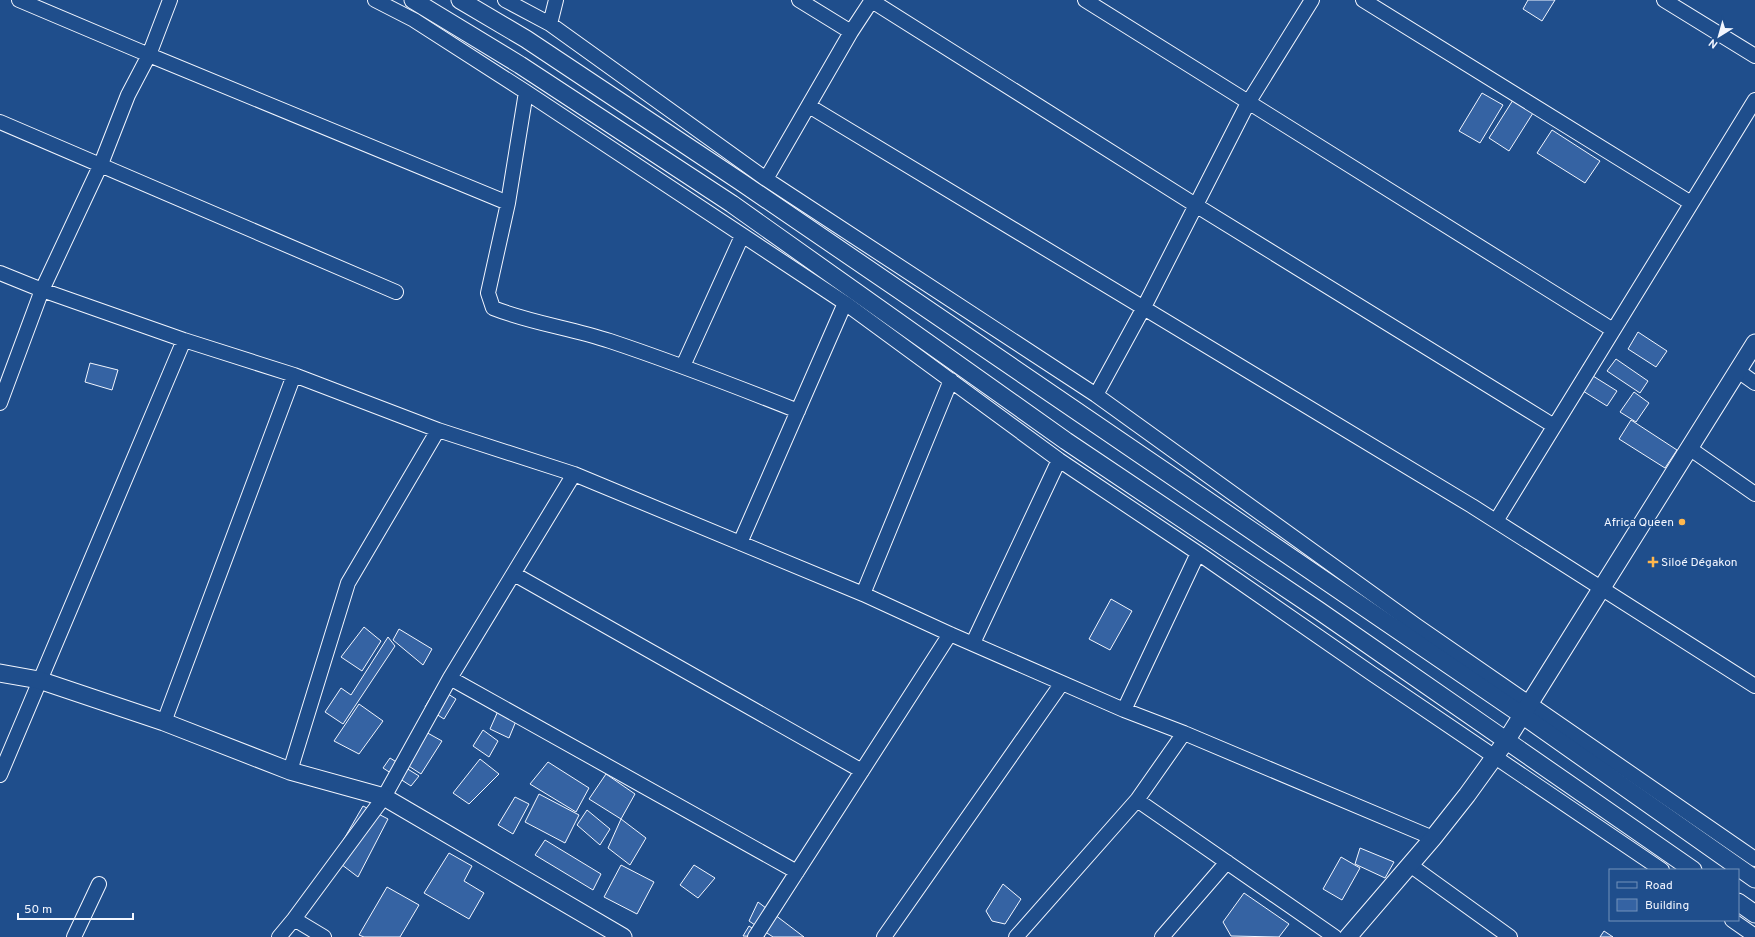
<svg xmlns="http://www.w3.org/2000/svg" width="1755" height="937" font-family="Overpass,sans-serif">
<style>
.building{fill:#3563a3;stroke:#f2f6ff}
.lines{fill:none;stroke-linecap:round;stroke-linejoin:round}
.minor-casing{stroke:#f2f6ff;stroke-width:16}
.tertiary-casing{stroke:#f2f6ff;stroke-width:19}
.minor{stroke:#1f4e8c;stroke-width:14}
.tertiary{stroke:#1f4e8c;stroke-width:17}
.poi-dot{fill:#ffb74d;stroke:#1f4e8c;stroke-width:1.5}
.labels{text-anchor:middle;stroke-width:3;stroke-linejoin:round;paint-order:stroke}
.poi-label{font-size:12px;fill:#f2f6ff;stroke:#1f4e8c;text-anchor:end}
</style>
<rect width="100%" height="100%" fill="#1f4e8c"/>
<!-- building -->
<path class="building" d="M 1528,0 L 1555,0 L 1542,21 L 1523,9 Z
M 1482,93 L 1503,105 L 1480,143 L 1459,131 Z
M 1513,100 L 1533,113 L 1509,151 L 1489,138 Z
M 1552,130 L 1600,161 L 1585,183 L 1537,153 Z
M 1638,332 L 1667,351 L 1656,367 L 1628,349 Z
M 1616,359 L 1648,381 L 1640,393 L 1607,371 Z
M 90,363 L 118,370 L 112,390 L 85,382 Z
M 1593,376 L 1617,391 L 1607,406 L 1583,391 Z
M 1634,392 L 1649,403 L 1636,422 L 1620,412 Z
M 1631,420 L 1677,450 L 1665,468 L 1619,439 Z
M 1111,599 L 1132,611 L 1110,650 L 1089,639 Z
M 364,627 L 381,641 L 362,671 L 341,657 Z
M 399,629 L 432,649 L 423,665 L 393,640 Z
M 388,637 L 395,646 L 343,724 L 325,712 L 341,688 L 351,695 Z
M 437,687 L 456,699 L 444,719 L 425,707 Z
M 359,704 L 383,721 L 359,754 L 334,741 Z
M 498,711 L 516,721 L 509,738 L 490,729 Z
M 483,730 L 498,741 L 489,757 L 473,746 Z
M 424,731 L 442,741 L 421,774 L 404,763 Z
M 390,758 L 419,776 L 411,786 L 383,768 Z
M 480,759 L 499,774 L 469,804 L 453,793 Z
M 548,762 L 589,788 L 576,812 L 530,784 Z
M 606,774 L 635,794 L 621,819 L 589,799 Z
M 539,794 L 579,815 L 565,843 L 525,822 Z
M 515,797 L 529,804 L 513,834 L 498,825 Z
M 363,806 L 388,819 L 358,877 L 333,858 Z
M 587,810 L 610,829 L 600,845 L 577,825 Z
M 621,819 L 646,838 L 630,865 L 608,848 Z
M 545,840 L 601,874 L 593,890 L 535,855 Z
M 1360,848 L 1394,862 L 1385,878 L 1355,864 Z
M 449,853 L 472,866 L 464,881 L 484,893 L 469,919 L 424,893 Z
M 1341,857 L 1360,868 L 1342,900 L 1323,889 Z
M 621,865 L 654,882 L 637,914 L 604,897 Z
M 694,865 L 715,878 L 698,898 L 680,885 Z
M 1003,884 L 1021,899 L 1005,924 L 992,921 L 986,911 Z
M 387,887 L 419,905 L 400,937 L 364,937 L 359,935 Z
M 1244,893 L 1289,924 L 1279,937 L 1231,936 L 1223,922 Z
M 758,902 L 804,937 L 773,937 L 749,921 Z
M 749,926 L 765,937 L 743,936 Z
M 1604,931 L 1613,937 L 1600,937 Z"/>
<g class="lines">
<!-- minor casing -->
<g class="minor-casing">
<path id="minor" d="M 19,0 L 149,55 L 170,0
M 375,0 L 414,20 L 526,92 L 845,303 L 1059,460 L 1198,553 L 1371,673 L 1662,870
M 505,0 L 550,24 L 766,179 L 1096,395 L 1417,626 L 1755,859
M 799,0 L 851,32
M 1085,0 L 1613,330
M 1363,0 L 1691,203
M 1664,0 L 1755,56
M 872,1 L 1197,206 L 1554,426
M 550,24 L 556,0
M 526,92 L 508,203 L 488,293 L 493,308 C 531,323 571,328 610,341 C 673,362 735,386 798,411
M 809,106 L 1472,506 L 1755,686
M 0,122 L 396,292
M 766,179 L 851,32 L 872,0
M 0,273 L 42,290 L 184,340 L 294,375 L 438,430 L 574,474 L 863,594 L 950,634 L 1124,710 L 1184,733 L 1433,838
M 683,366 L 742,236
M 1738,371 L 1755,383
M 1096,395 L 1143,309 L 1248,103 L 1312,0
M 0,403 L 42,290 L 101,164 L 128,95 L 149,55 L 508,203
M 1689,448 L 1755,494
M 1496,521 L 1755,100
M 740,543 L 845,303
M 514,574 L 862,771
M 863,594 L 951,380
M 973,643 L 1059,460
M 450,678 L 797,872
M 1124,710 L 1198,553
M 164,722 L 294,375
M 290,771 L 348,583 L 438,430
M 0,775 L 184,340
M 1137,800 L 1335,937
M 1410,865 L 1510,937
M 294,919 L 324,937
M 1732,920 L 1755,936
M 74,937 L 99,884
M 279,937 L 294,919 L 384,797 L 450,678 L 574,474
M 755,937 L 950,634
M 884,937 L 1062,683
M 1016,937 L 1137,800 L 1184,733
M 1162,937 L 1227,862"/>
</g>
<!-- tertiary casing -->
<g class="tertiary-casing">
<path id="tertiary" d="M 413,0 L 520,65 L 732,204 L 1066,441 L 1318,610 L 1693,870
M 460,0 L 526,39 L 741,182 L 1522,715 L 1755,879
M 0,673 L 39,680 L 164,722 L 290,771 L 384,797 L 623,937
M 1738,902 L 1755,914
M 1348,937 L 1433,838 L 1467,795 L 1506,741 L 1755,343"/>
</g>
<!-- minor -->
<use href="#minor" class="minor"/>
<!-- tertiary -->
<use href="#tertiary" class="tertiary"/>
</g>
<!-- markers -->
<g class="poi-dot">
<circle cx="1682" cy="522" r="4"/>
<path d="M1651 556h4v4h4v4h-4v4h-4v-4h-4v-4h4z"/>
</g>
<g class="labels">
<!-- poi labels -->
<g class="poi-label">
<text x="1674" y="526">Africa Queen</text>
<text x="1661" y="566" text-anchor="start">Siloé Dégakon</text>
</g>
</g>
<!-- legend -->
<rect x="1609" y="869" width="130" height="52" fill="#1f4e8c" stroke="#7391ba"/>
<rect x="1617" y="882" width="20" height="6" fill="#1f4e8c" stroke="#7391ba"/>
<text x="1645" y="889" font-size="12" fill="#f2f6ff">Road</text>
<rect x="1617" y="899" width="20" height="12" fill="#3563a3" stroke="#7391ba"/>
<text x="1645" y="909" font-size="12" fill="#f2f6ff">Building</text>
<!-- north arrow -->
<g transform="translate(1719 36) rotate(217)" stroke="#1f4e8c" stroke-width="3" paint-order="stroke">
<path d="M0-3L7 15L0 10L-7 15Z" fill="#f2f6ff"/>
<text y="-6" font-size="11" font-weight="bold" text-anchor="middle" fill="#f2f6ff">N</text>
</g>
<!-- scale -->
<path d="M18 913v6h115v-6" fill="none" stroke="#f2f6ff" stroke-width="2"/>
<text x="24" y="913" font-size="12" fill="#f2f6ff" stroke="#1f4e8c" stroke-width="3" paint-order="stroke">50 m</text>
</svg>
